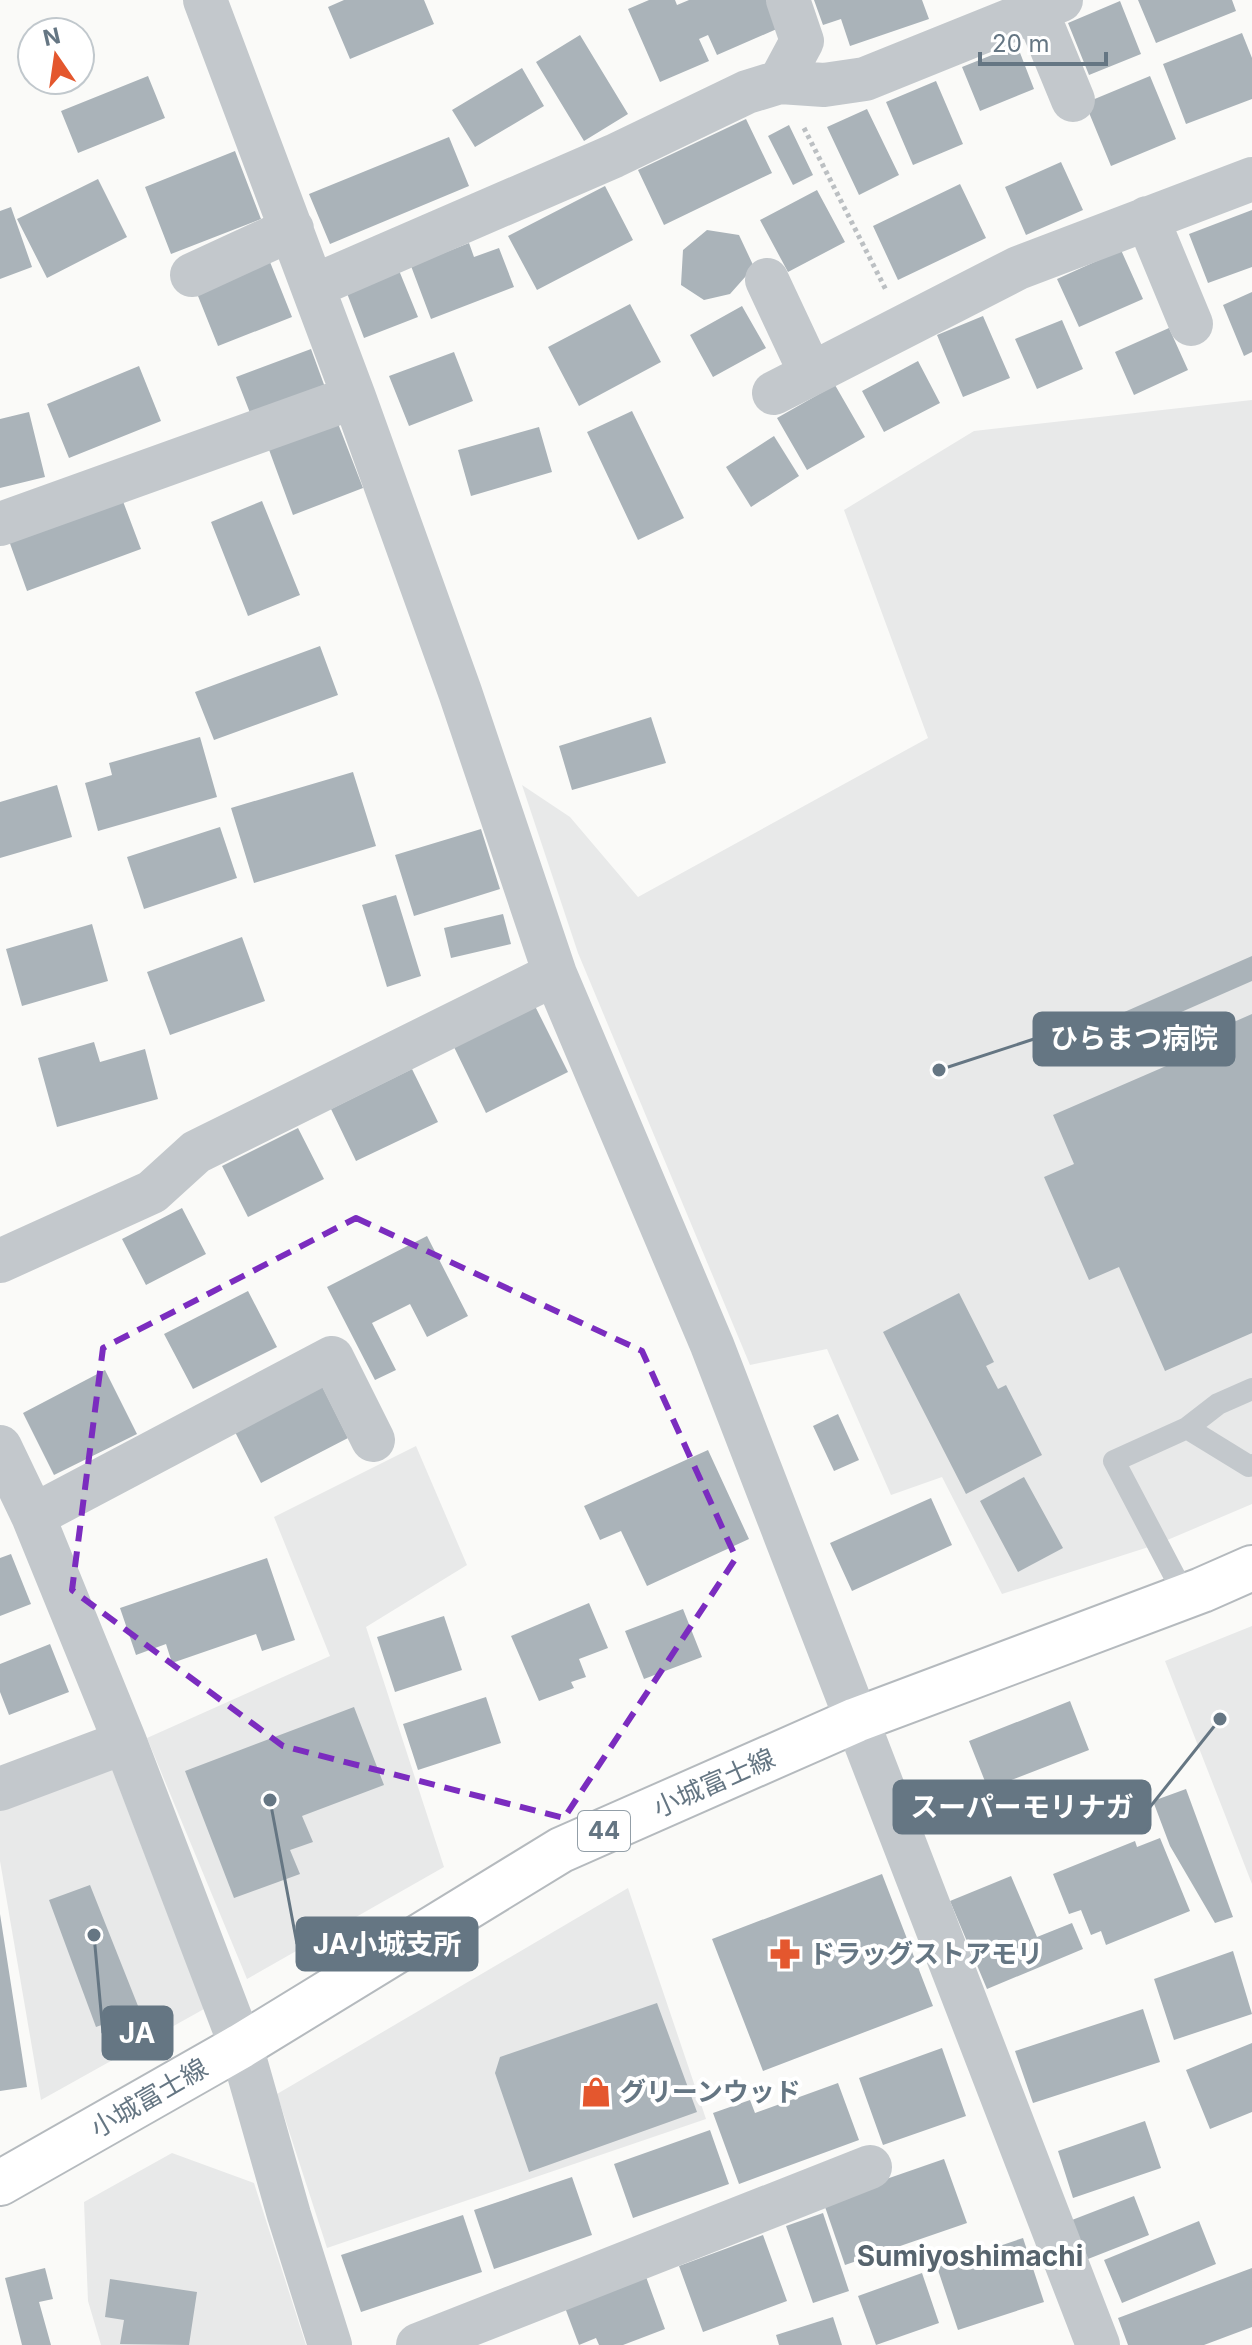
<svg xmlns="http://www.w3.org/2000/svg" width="1252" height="2345" font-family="Inter,'Noto Sans JP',sans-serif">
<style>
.built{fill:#e8e9e9}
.building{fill:#aab3b9}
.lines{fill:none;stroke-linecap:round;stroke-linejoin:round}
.primary-casing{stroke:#b5babe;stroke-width:48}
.path{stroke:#bbbfc2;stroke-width:5;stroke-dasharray:4 4;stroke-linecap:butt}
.lane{stroke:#c3c8cc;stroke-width:22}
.street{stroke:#c3c8cc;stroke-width:44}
.primary{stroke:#fff;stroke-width:44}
.marked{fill:none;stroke:#7b2cbf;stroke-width:6;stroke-dasharray:16 10;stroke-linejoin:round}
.labels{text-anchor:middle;stroke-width:8;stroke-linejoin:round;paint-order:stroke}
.shield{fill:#fff;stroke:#939fa8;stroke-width:2}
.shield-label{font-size:24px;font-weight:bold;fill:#657683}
.street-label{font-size:26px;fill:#657683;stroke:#fff}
.poi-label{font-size:26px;font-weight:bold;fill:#657683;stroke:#fff;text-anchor:start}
.neighbourhood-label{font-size:28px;font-weight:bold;fill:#57646e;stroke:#fff}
.leader{fill:none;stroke:#657683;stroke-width:3}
.callout-dot{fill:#657683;stroke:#fff;stroke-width:3}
.callout{fill:#657683;stroke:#657683;stroke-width:3}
.callout-label{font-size:28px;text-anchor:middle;font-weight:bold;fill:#fff}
</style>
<rect width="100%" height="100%" fill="#fafaf8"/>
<!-- built -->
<path class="built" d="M 1252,400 L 1252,1504 L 1158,1544 L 1002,1594 L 942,1477 L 891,1495 L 827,1349 L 750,1365 L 578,953 L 522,785 L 570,817 L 638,897 L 928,738 L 844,510 L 974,431 Z
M 416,1446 L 467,1565 L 366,1627 L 444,1867 L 247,1979 L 147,1738 L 330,1656 L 274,1517 Z
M 1252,1626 L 1252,1884 L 1165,1661 Z
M 112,1769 L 204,2009 L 41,2100 L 0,1861 L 0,1810 Z
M 628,1888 L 706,2119 L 327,2248 L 277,2094 Z
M 172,2153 L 254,2183 L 306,2345 L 101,2345 L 88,2301 L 84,2202 Z"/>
<!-- building -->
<path class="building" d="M 344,0 L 424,0 L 434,24 L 350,59 L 328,7 Z
M 649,0 L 675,0 L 677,5 L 689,0 L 766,0 L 779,28 L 717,55 L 708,35 L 699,39 L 709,61 L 660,82 L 628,9 Z
M 814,0 L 922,0 L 929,19 L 850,46 L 841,19 L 823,25 Z
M 1138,0 L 1232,0 L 1236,11 L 1156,43 Z
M 1120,1 L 1141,54 L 1089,75 L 1068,23 Z
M 1242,33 L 1252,58 L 1252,99 L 1186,124 L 1163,64 Z
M 580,35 L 628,114 L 584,141 L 536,62 Z
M 1017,45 L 1034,89 L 980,111 L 962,67 Z
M 522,68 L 544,106 L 475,147 L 452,110 Z
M 148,76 L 165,118 L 78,153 L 61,111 Z
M 1150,76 L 1176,139 L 1111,166 L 1085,103 Z
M 936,81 L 963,144 L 913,165 L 886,102 Z
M 867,109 L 899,175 L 859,195 L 827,127 Z
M 746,119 L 772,173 L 664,225 L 638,170 Z
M 789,125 L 813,175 L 793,185 L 768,136 Z
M 449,137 L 469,186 L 330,244 L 309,194 Z
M 235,151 L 261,219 L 171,254 L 145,187 Z
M 1061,162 L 1083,210 L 1026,235 L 1005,187 Z
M 98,179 L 127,237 L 47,278 L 17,219 Z
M 960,184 L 986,238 L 898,280 L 873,226 Z
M 605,186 L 633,240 L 537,290 L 508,236 Z
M 817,190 L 845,242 L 788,272 L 760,220 Z
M 11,207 L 32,267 L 0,279 L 0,211 Z
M 1252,210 L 1252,267 L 1208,283 L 1189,234 Z
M 707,230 L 739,235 L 754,267 L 730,294 L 704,300 L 681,285 L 683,250 Z
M 469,243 L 474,257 L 499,248 L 514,287 L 431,319 L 411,266 Z
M 1121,250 L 1143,299 L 1079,327 L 1057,279 Z
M 270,262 L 292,317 L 218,346 L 196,291 Z
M 398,268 L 418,317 L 364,338 L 345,288 Z
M 1252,292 L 1252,352 L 1244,356 L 1223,305 Z
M 630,304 L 661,362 L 579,406 L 548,347 Z
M 742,306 L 766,348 L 713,377 L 690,335 Z
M 983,316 L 1010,378 L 963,397 L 937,335 Z
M 1062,320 L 1083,369 L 1037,389 L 1015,339 Z
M 1169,328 L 1188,370 L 1134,395 L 1115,352 Z
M 311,349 L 326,390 L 252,418 L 236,377 Z
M 454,352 L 473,401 L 409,426 L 389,376 Z
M 918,361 L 940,403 L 884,432 L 862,391 Z
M 139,366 L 161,421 L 69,458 L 47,404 Z
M 835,385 L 865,437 L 807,470 L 777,418 Z
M 632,411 L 684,518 L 638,540 L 587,432 Z
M 29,412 L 45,477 L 0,488 L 0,419 Z
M 337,421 L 363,488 L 293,515 L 268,447 Z
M 539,427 L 552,472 L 471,496 L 458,450 Z
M 774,436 L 799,476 L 751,507 L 726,467 Z
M 121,496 L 141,549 L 27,591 L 8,538 Z
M 262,501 L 300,595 L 248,616 L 211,522 Z
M 320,646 L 338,695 L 214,740 L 195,692 Z
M 651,717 L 666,763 L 572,790 L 559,746 Z
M 200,737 L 217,797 L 98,831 L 85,783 L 112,775 L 109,763 Z
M 353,772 L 376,846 L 254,883 L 231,808 Z
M 57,785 L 72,837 L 0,858 L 0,802 Z
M 220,827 L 237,878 L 144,909 L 127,857 Z
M 481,829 L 500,889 L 414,916 L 395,855 Z
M 396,895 L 421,976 L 387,987 L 362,905 Z
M 503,914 L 511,944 L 451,958 L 444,928 Z
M 92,924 L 108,981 L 22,1006 L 6,949 Z
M 242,937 L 265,1001 L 170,1035 L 147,972 Z
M 1252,956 L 1252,981 L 1106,1045 L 1097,1024 Z
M 534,1004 L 568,1072 L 486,1113 L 453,1045 Z
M 1252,1014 L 1252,1333 L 1165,1371 L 1119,1267 L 1089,1280 L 1044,1177 L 1074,1164 L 1053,1115 L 1210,1047 L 1204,1035 Z
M 94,1042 L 100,1062 L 145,1049 L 158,1099 L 57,1127 L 38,1058 Z
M 412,1069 L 438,1122 L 356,1161 L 331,1109 Z
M 298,1128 L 324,1179 L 248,1217 L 222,1166 Z
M 182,1208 L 206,1254 L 146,1285 L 122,1239 Z
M 427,1236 L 468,1316 L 427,1337 L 410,1304 L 372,1323 L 396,1370 L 375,1380 L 327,1287 Z
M 248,1291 L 277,1347 L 193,1389 L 164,1334 Z
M 959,1293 L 994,1362 L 986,1366 L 998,1389 L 1006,1385 L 1042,1455 L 966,1494 L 883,1332 Z
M 105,1370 L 137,1434 L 54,1475 L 23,1413 Z
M 322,1386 L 348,1438 L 261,1483 L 234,1430 Z
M 838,1414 L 859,1460 L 834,1471 L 813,1426 Z
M 708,1450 L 749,1539 L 647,1586 L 621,1531 L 600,1540 L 584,1506 Z
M 1024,1477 L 1063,1548 L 1018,1572 L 980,1501 Z
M 931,1498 L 952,1545 L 852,1591 L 830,1543 Z
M 11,1554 L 31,1604 L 0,1616 L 0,1558 Z
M 267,1558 L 295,1640 L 262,1651 L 256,1634 L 172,1663 L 166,1644 L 136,1655 L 120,1608 Z
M 589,1603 L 608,1648 L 579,1659 L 586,1677 L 571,1682 L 574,1688 L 539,1701 L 511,1636 Z
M 683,1609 L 702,1657 L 644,1679 L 625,1631 Z
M 444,1616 L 462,1670 L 395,1692 L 377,1637 Z
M 50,1644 L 69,1692 L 9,1715 L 0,1692 L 0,1664 Z
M 486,1697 L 501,1743 L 418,1770 L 403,1724 Z
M 1070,1701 L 1089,1750 L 988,1789 L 969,1741 Z
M 354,1707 L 384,1785 L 302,1816 L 313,1842 L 290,1850 L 300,1874 L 234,1898 L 185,1771 Z
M 1186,1789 L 1233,1917 L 1215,1923 L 1170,1846 L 1153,1801 Z
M 1160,1838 L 1190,1911 L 1106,1945 L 1101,1931 L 1091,1935 L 1081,1910 L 1069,1914 L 1053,1874 L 1135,1841 L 1137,1847 Z
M 882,1874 L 933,2006 L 763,2071 L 712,1939 Z
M 1011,1876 L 1037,1937 L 1072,1923 L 1083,1949 L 987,1989 L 950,1901 Z
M 90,1885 L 140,2011 L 96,2027 L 49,1900 Z
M 0,1914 L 27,2087 L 0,2091 Z
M 1233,1951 L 1252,2014 L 1174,2040 L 1154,1979 Z
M 657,2003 L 697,2112 L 529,2172 L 495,2073 L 500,2057 Z
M 1143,2009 L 1160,2062 L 1033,2103 L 1015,2051 Z
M 1252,2043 L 1252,2112 L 1210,2129 L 1186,2070 Z
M 942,2048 L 966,2116 L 883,2145 L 859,2078 Z
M 838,2083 L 859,2140 L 739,2184 L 713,2113 L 750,2100 L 755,2113 Z
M 1145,2121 L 1161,2168 L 1073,2198 L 1058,2151 Z
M 710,2130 L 729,2184 L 633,2218 L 614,2164 Z
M 944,2159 L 967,2223 L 845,2265 L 823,2201 Z
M 572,2177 L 592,2235 L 494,2269 L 474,2210 Z
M 1134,2196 L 1149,2235 L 1088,2259 L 1072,2220 Z
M 823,2213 L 849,2291 L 813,2303 L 786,2226 Z
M 463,2215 L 482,2272 L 361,2312 L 341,2255 Z
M 1199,2221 L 1216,2264 L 1122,2303 L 1104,2260 Z
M 763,2235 L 787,2301 L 703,2332 L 679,2266 Z
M 1023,2238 L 1044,2302 L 958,2330 L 937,2267 Z
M 45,2268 L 53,2299 L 39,2302 L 51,2345 L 22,2345 L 5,2278 Z
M 1252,2268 L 1252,2327 L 1204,2345 L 1128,2345 L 1118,2318 Z
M 922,2273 L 939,2323 L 876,2345 L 858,2296 Z
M 645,2274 L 665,2329 L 623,2345 L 599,2345 L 596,2338 L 579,2345 L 564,2305 Z
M 110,2279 L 197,2292 L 189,2345 L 120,2344 L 124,2320 L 105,2317 Z
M 833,2317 L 842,2345 L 779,2345 L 776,2335 Z"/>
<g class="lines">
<!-- primary casing -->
<g class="primary-casing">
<path id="primary" d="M 0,2183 L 241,2046 L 561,1850 L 856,1720 L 1202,1590 L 1252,1568"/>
</g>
<!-- path -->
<path class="path" d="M 804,128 L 886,290"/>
<!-- lane -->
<path class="lane" d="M 1187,1428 L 1249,1466 L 1252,1465
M 1185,1596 L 1114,1461 L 1187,1428 L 1218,1404 L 1252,1389"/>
<!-- street -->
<path class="street" d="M 205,0 L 354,397 L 460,692 L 555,974 L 712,1345 L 1098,2345
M 1036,10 L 1073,100
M 780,82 L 802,41 L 788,0
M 1147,218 L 1191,324
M 192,275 L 292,229
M 767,280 L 811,374
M 314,286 L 614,156 L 747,92 L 780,82 L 824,85 L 865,79 L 1061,0
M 774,393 L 1018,268 L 1252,179
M 0,524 L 354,397
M 0,1261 L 152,1192 L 196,1152 L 555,974
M 0,1447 L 33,1516 L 125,1742 L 241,2046 L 289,2215 L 330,2345
M 33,1516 L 332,1358 L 373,1440
M 0,1789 L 125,1742
M 418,2345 L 870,2167"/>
<!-- primary -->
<use href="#primary" class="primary"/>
</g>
<!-- marked area -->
<path class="marked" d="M 356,1218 L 642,1351 L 736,1558 L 564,1818 L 283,1746 L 72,1590 L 103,1348 Z"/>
<!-- icons -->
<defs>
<g id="pharmacy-bare" transform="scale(2.4)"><path d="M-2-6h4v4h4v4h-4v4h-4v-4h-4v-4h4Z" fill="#e4572e" stroke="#fff" stroke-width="2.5" paint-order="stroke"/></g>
<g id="shop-bare" transform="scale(2.4)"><path d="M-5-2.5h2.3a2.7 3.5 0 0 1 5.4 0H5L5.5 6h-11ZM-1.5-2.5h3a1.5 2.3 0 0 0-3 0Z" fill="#e4572e" stroke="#fff" stroke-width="2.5" paint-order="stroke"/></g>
</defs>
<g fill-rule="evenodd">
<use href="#pharmacy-bare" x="785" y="1954"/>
<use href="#shop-bare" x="596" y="2092"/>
</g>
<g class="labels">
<!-- shield labels -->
<rect class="shield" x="578" y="1811" width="52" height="40" rx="6"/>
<g class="shield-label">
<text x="604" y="1839">44</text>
</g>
<!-- street labels -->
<g class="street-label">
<text transform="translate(714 1783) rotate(-24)" y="9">小城富士線</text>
<text transform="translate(149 2098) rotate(-30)" y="9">小城富士線</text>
</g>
<!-- poi labels -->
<g class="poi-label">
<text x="809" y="1963">ドラッグストアモリ</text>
<text x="620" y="2101">グリーンウッド</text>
</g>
<!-- neighbourhood labels -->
<g class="neighbourhood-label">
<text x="970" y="2266">Sumiyoshimachi</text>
</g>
</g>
<!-- callouts -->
<path class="leader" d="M939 1070L1034 1039M1220 1719L1150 1807M270 1800L297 1944M94 1935L103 2033"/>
<g class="callout-dot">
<circle cx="939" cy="1070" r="8"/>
<circle cx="1220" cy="1719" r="8"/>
<circle cx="270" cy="1800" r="8"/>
<circle cx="94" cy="1935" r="8"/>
</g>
<g class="callout">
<rect x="1034" y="1013" width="200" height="52" rx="8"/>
<rect x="894" y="1781" width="256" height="52" rx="8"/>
<rect x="297" y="1918" width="180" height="52" rx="8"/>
<rect x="103" y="2007" width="69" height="52" rx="8"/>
</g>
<g class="callout-label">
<text x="1134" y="1048">ひらまつ病院</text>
<text x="1022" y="1817">スーパーモリナガ</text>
<text x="387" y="1954">JA小城支所</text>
<text x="137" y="2043">JA</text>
</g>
<!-- north arrow -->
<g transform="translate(56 56) rotate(347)"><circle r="38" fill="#ffffff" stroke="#c1c8cd" stroke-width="2"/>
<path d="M0-6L14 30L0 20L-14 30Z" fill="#e4572e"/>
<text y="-12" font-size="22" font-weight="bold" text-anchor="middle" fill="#657683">N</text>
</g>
<!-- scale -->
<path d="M980 52v12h126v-12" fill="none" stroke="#657683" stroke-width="4"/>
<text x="992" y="52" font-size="24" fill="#657683" stroke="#ffffff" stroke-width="6" paint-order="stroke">20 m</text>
</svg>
